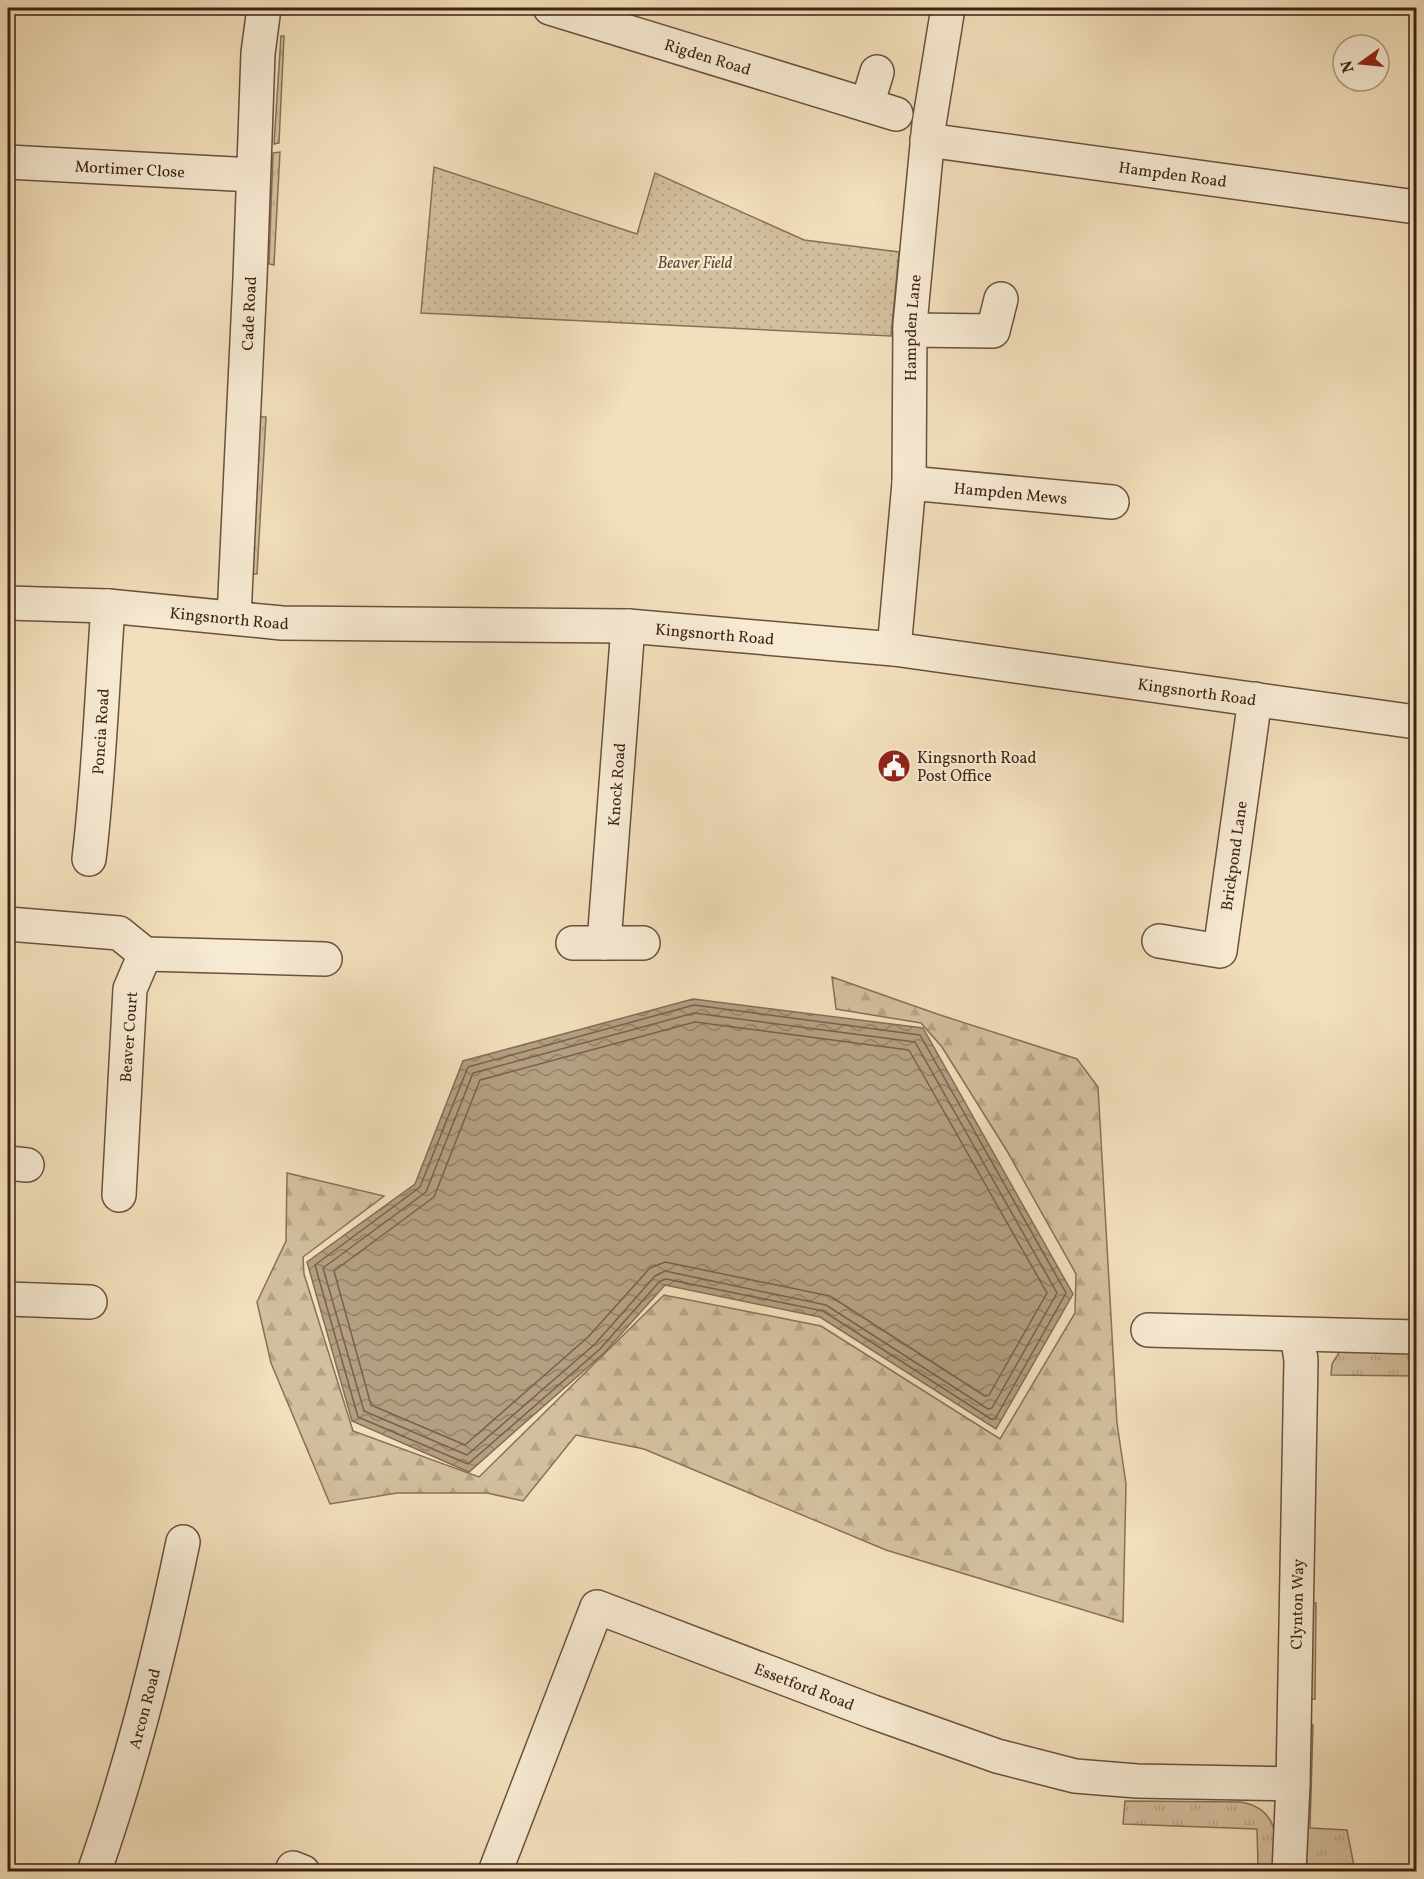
<svg xmlns="http://www.w3.org/2000/svg" width="1424" height="1879" font-family="Vollkorn,serif">
<style>
.grass{fill:url(#grass-tufts);stroke:#887058;stroke-width:1.5}
.forest{fill:url(#forest-firs);stroke:#887058;stroke-width:1.5}
.garden{fill:url(#garden-dots);stroke:#887058;stroke-width:1.5}
.water{fill:url(#water-waves);stroke:#846d56;stroke-width:1.5}
.lines{fill:none;stroke-linecap:round;stroke-linejoin:round}
.shore{stroke:#78604a;stroke-width:1.5}
.minor-casing{stroke:#6a513d;stroke-width:36}
.minor{stroke:#f7ead3;stroke-width:33}
.labels{text-anchor:middle;stroke-width:4.5;stroke-linejoin:round;paint-order:stroke}
.street-label{font-size:16px;fill:#3d2213;stroke:#f7ead3}
.park-label{font-size:16px;font-style:italic;fill:#624936;stroke:#f7ead3}
.poi-label{font-size:16px;fill:#3d2213;stroke:#f7ead3;text-anchor:start}
</style>
<defs>
<pattern id="grass-tufts" width="24" height="20" patternUnits="userSpaceOnUse" patternTransform="scale(1.5)"><rect width="24" height="20" fill="#d3bf9e"/><path d="M3 7l-1-3M5 7V3M7 7l1-3M15 17l-1-3M17 17v-4M19 17l1-3" fill="none" stroke="#b6a487"/></pattern>
<pattern id="forest-firs" width="22" height="20" patternUnits="userSpaceOnUse" patternTransform="scale(1.5)"><rect width="22" height="20" fill="#d3bf9e"/><path d="M5 1l3.5 6h-7zM16 11l3.5 6h-7z" fill="#b6a487"/></pattern>
<pattern id="garden-dots" width="8" height="8" patternUnits="userSpaceOnUse" patternTransform="scale(1.5)"><rect width="8" height="8" fill="#d3bf9e"/><path d="M2 2h.1M6 6h.1" fill="none" stroke="#b6a487" stroke-width="1.8" stroke-linecap="round"/></pattern>
<pattern id="water-waves" width="16" height="10" patternUnits="userSpaceOnUse" patternTransform="scale(1.5)"><rect width="16" height="10" fill="#b49f82"/><path d="M0 5q4-4 8 0t8 0" fill="none" stroke="#948169"/></pattern>
</defs>
<rect width="100%" height="100%" fill="#f2dfbb"/>
<filter id="stains"><feTurbulence type="fractalNoise" baseFrequency=".00333" numOctaves="4"/><feColorMatrix values="0 0 0 0 .2 0 0 0 0 .09 0 0 0 0 .02 0 0 0 .5 -.17"/></filter>
<radialGradient id="worn" r=".72"><stop offset=".6" stop-color="#630" stop-opacity="0"/><stop offset="1" stop-color="#630" stop-opacity=".3"/></radialGradient>
<!-- grass -->
<path class="grass" d="M 281,36 L 284,36 L 279,143 L 274,144 Z
M 280,152 L 274,265 L 269,264 L 273,153 Z
M 259,417 L 266,417 L 257,574 L 250,574 Z
M 1416,1349 L 1416,1376 L 1331,1375 L 1332,1364 L 1340,1351 Z
M 1310,1602 L 1316,1603 L 1315,1699 L 1309,1699 Z
M 1308,1725 L 1313,1725 L 1310,1828 L 1347,1830 L 1355,1871 L 1306,1872 L 1305,1828 Z
M 1125,1801 L 1241,1802 C 1280,1809 1276,1840 1278,1871 L 1239,1871 L 1239,1865 L 1258,1865 L 1257,1829 L 1123,1824 Z"/>
<!-- forest -->
<path class="forest" d="M 832,977 L 940,1015 L 1077,1059 L 1098,1087 L 1117,1423 L 1126,1484 L 1123,1622 L 886,1550 L 644,1449 L 576,1435 L 523,1501 L 487,1493 L 397,1493 L 330,1504 L 271,1363 L 257,1302 L 286,1241 L 287,1173 L 384,1196 L 303,1257 L 304,1274 L 353,1431 L 479,1477 L 664,1295 L 821,1326 L 1000,1439 L 1075,1313 L 1076,1274 L 1007,1151 L 942,1047 L 921,1023 L 836,1009 Z"/>
<!-- garden -->
<path class="garden" d="M 434,167 L 637,234 L 655,173 L 804,240 L 899,252 L 891,336 L 421,313 Z"/>
<!-- water -->
<path class="water" d="M 693,999 L 923,1028 L 1073,1294 L 996,1429 L 820,1317 L 665,1285 L 604,1353 L 469,1472 L 352,1421 L 307,1262 L 415,1184 L 463,1061 Z"/>
<g class="lines">
<!-- shore -->
<path class="shore" d="M 694,1005 L 920,1035 L 1066,1293 L 995,1419 L 991,1419 L 823,1311 L 666,1279 L 660,1281 L 600,1349 L 468,1464 L 358,1417 L 315,1265 L 420,1187 L 468,1067 Z
M 694,1013 L 915,1042 L 1057,1293 L 992,1408 L 988,1409 L 826,1305 L 665,1271 L 655,1276 L 595,1344 L 467,1455 L 364,1411 L 323,1268 L 426,1192 L 473,1073 Z
M 695,1022 L 909,1050 L 1047,1293 L 989,1395 L 985,1396 L 830,1296 L 665,1262 L 650,1268 L 588,1337 L 465,1445 L 371,1405 L 334,1271 L 434,1197 L 480,1080 Z"/>
<!-- minor casing -->
<g class="minor-casing">
<g id="minor">
<path id="s1" d="M 550,8 L 896,114"/>
<path d="M 867,105 L 877,72"/>
<path id="s2" d="M 927,140 L 1416,207"/>
<path id="s3" d="M 8,162 L 253,175"/>
<path d="M 910,330 L 993,331 L 1001,299"/>
<path id="s4" d="M 909,483 L 1112,502"/>
<path id="s5" d="M 8,603 L 108,606 L 282,623 L 628,626 L 894,649 L 1416,722"/>
<path id="s6" d="M 234,617 L 250,278 L 258,53 L 264,8"/>
<path id="s7" d="M 894,649 L 909,483 L 910,324 L 929,124 L 948,8"/>
<path id="s8" d="M 89,859 C 99,775 102,690 108,606"/>
<path d="M 8,924 L 119,933 L 145,954 L 130,989 L 119,1195"/>
<path id="s9" d="M 1159,941 L 1220,951 L 1255,699"/>
<path d="M 573,943 L 643,943"/>
<path id="s10" d="M 604,943 L 628,626"/>
<path d="M 145,954 L 325,959"/>
<path d="M 8,1163 L 27,1165"/>
<path d="M 8,1299 L 90,1302"/>
<path d="M 1148,1330 L 1416,1337"/>
<path d="M 293,1868 L 303,1872"/>
<path id="s11" d="M 94,1872 C 132,1764 160,1653 183,1542"/>
<path id="s12" d="M 495,1872 L 597,1607 L 873,1712 L 997,1756 L 1075,1776 L 1137,1781 L 1293,1784"/>
<path id="s13" d="M 1289,1872 L 1293,1784 L 1301,1360 L 1297,1335"/>
</g>
</g>
<!-- minor -->
<use href="#minor" class="minor"/>
</g>
<!-- icons -->
<defs>
<g id="civic-disc" transform="scale(1.725)"><circle r="9.5" fill="#8f2418" stroke="#f7ead3"/><path d="M-.6-6.5H3V-4.5H.6V-3L4-1V1h2V6H-6V1h2V-1L-.6-3ZM-1.2 2.5V6h2.4V2.5Z" fill="#fff"/></g>
</defs>
<g fill-rule="evenodd">
<use href="#civic-disc" x="894" y="766"/>
</g>
<g class="labels">
<!-- street labels -->
<g class="street-label">
<text dy="6" stroke="none"><textPath href="#s1" startOffset="165">Rigden Road</textPath></text>
<text dy="6" stroke="none"><textPath href="#s3" startOffset="122">Mortimer Close</textPath></text>
<text dy="6" stroke="none"><textPath href="#s2" startOffset="248">Hampden Road</textPath></text>
<text dy="6" stroke="none"><textPath href="#s6" startOffset="304">Cade Road</textPath></text>
<text dy="6" stroke="none"><textPath href="#s7" startOffset="322">Hampden Lane</textPath></text>
<text dy="6" stroke="none"><textPath href="#s4" startOffset="102">Hampden Mews</textPath></text>
<text dy="6" stroke="none"><textPath href="#s5" startOffset="222">Kingsnorth Road</textPath></text>
<text dy="6" stroke="none"><textPath href="#s5" startOffset="708">Kingsnorth Road</textPath></text>
<text dy="6" stroke="none"><textPath href="#s5" startOffset="1194">Kingsnorth Road</textPath></text>
<text dy="6" stroke="none"><textPath href="#s8" startOffset="128">Poncia Road</textPath></text>
<text dy="6" stroke="none"><textPath href="#s10" startOffset="159">Knock Road</textPath></text>
<text dy="6" stroke="none"><textPath href="#s9" startOffset="158">Brickpond Lane</textPath></text>
<text transform="translate(128 1037) rotate(-86)" y="6">Beaver Court</text>
<text dy="6" stroke="none"><textPath href="#s13" startOffset="268">Clynton Way</textPath></text>
<text dy="6" stroke="none"><textPath href="#s12" startOffset="506">Essetford Road</textPath></text>
<text dy="6" stroke="none"><textPath href="#s11" startOffset="171">Arcon Road</textPath></text>
</g>
<!-- park labels -->
<g class="park-label">
<text x="695" y="268">Beaver Field</text>
</g>
<!-- poi labels -->
<g class="poi-label">
<text x="917" y="763">Kingsnorth Road<tspan x="917" dy="18">Post Office</tspan></text>
</g>
</g>
<!-- margin -->
<rect width="1424" height="1879" fill="none" stroke="#f2dfbb" stroke-width="30"/>
<rect x="9" y="9" width="1406" height="1861" fill="none" stroke="#3d2213" stroke-width="3"/>
<rect x="15" y="15" width="1394" height="1849" fill="none" stroke="#3d2213" stroke-width="1.5"/>
<!-- north arrow -->
<g transform="translate(1361 63) rotate(255)"><circle r="28" fill="#f7ead3" stroke="#ad9a86" stroke-width="1.5"/>
<path d="M0-4.5L10 22L0 15L-10 22Z" fill="#8f2418"/>
<text y="-9" font-size="16" font-weight="bold" text-anchor="middle" fill="#3d2213">N</text>
</g>
<rect width="100%" height="100%" filter="url(#stains)"/>
<rect width="100%" height="100%" fill="url(#worn)"/>
</svg>
